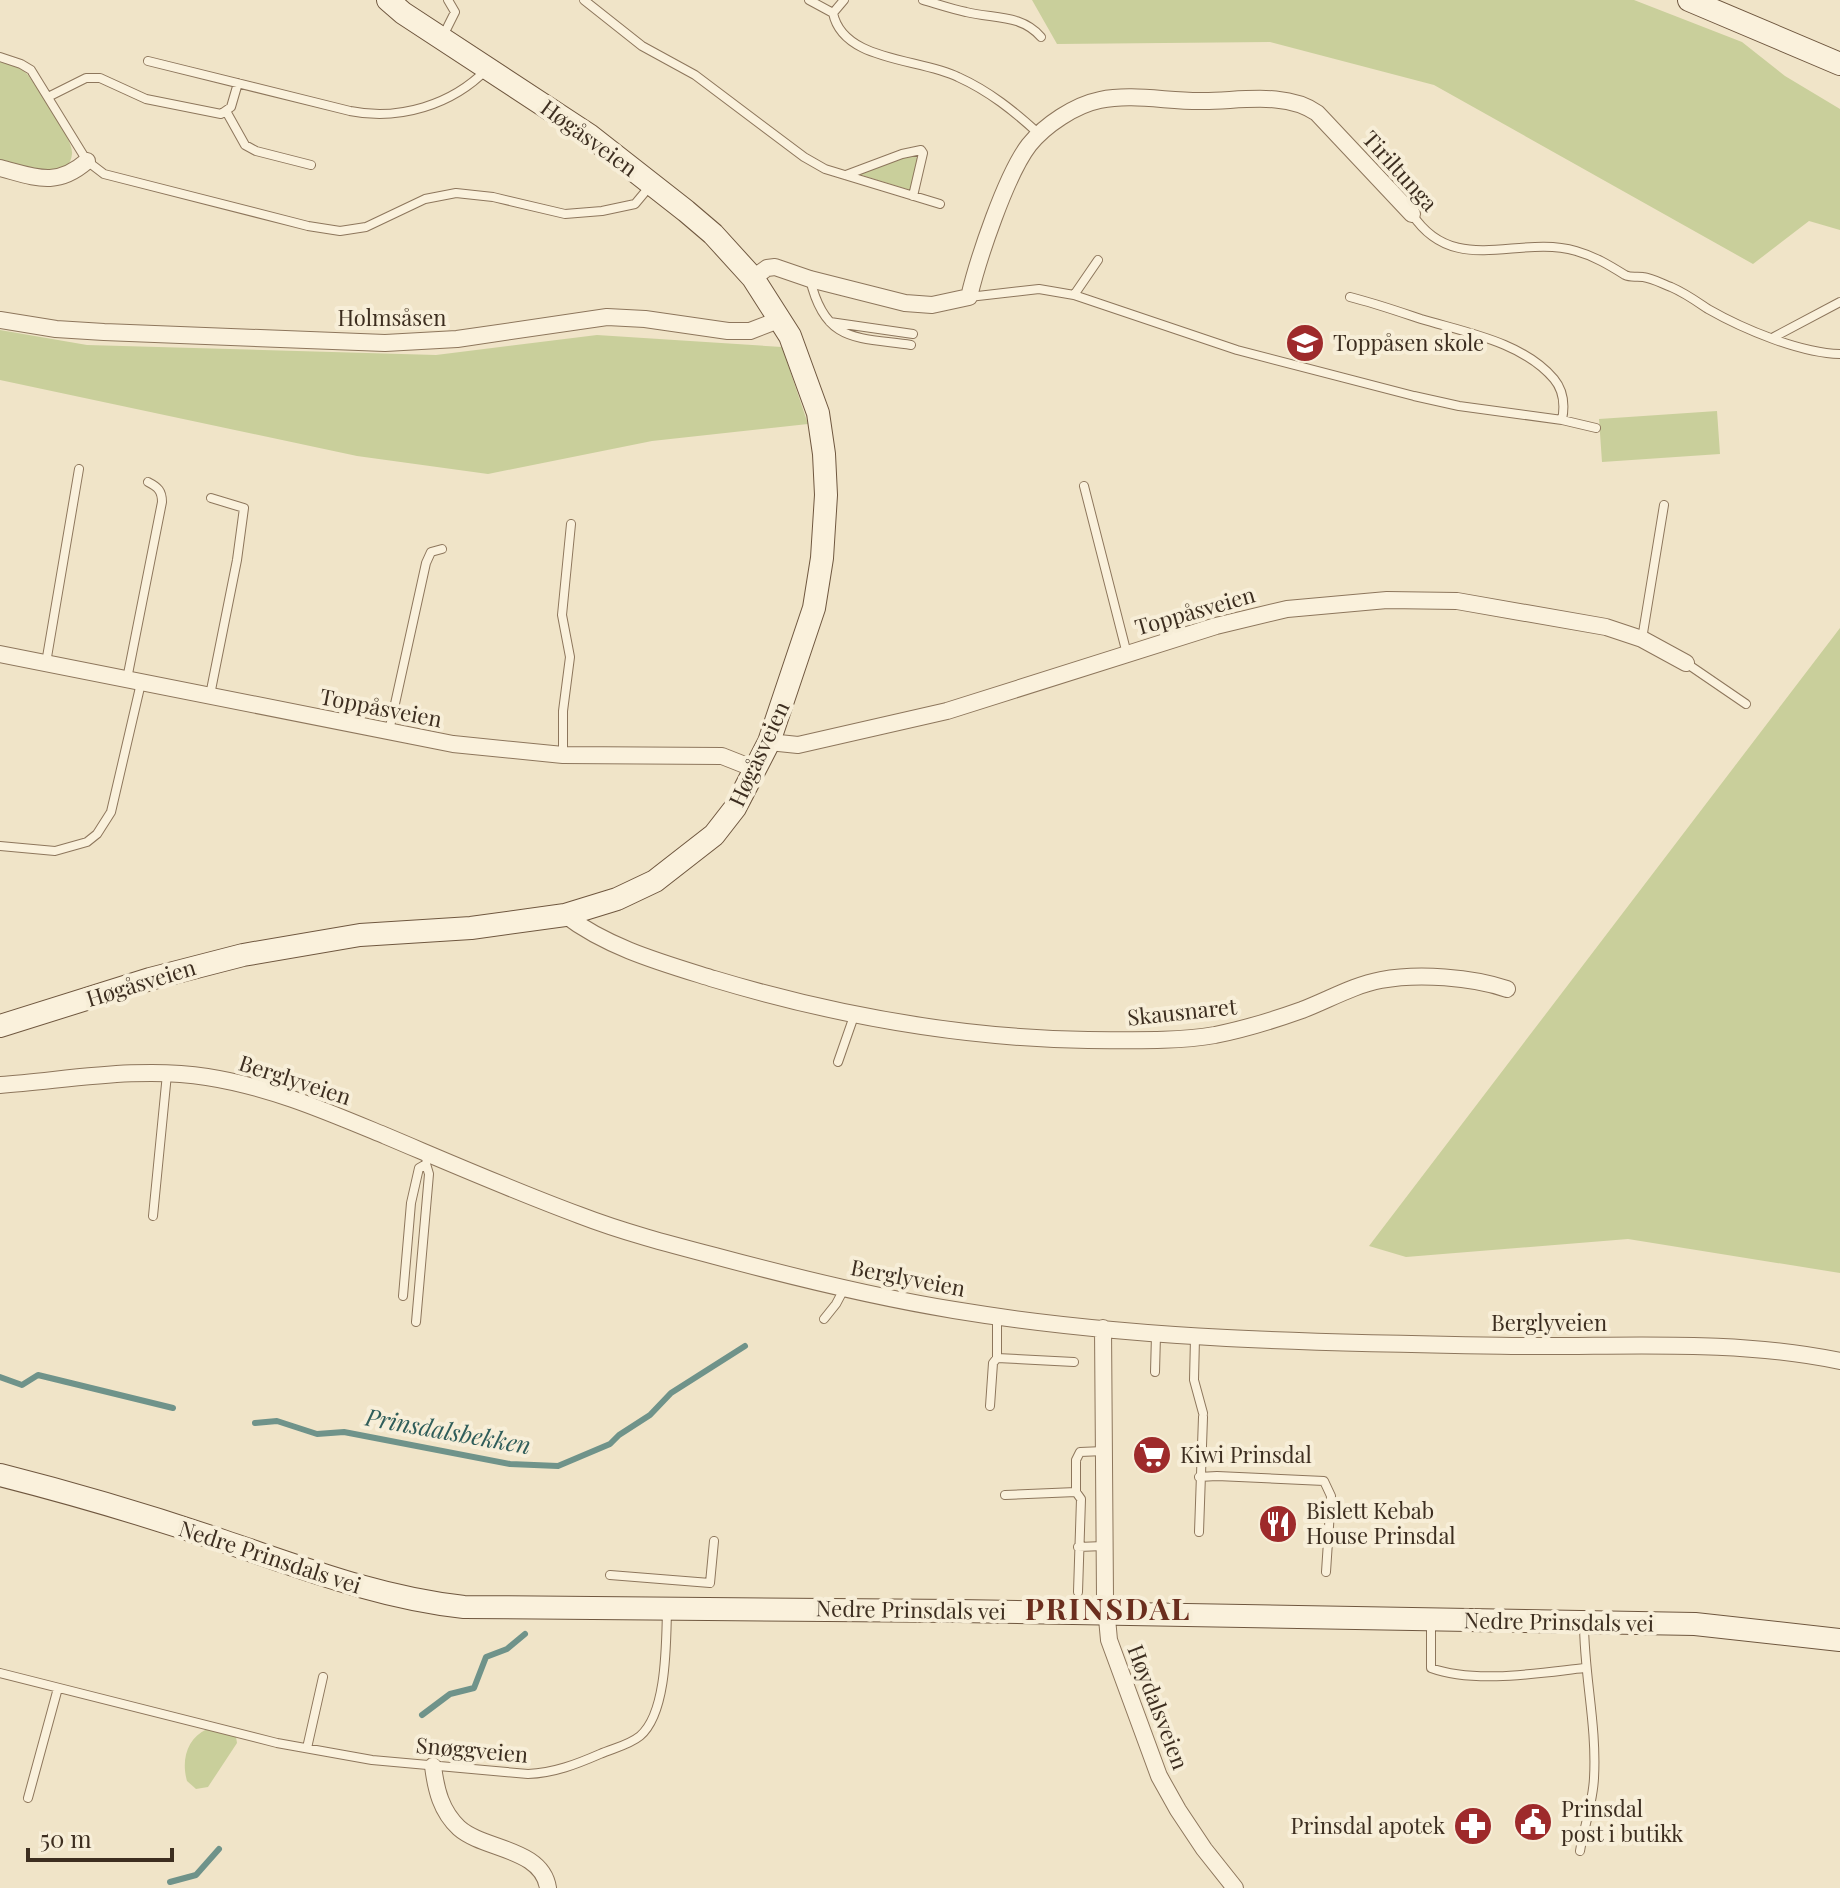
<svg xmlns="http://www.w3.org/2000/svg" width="1840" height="1888" font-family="'Playfair Display',serif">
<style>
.green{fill:#c9cf9b}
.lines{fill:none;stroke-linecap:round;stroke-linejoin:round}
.stream{stroke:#6f938a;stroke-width:6}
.lane-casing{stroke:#8d765c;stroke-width:10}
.street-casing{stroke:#8d765c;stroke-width:18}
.secondary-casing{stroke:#6f573f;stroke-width:24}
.lane{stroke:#faf1dc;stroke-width:8}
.street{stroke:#faf1dc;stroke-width:16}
.secondary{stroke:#faf1dc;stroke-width:22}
.labels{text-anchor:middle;stroke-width:8;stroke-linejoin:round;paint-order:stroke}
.street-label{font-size:22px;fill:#3d2e20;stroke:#f7eed8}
.poi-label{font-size:22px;fill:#3d2e20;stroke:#f7eed8;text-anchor:start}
.water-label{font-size:24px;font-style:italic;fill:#2f5d5a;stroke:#f7eed8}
.district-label{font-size:30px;font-weight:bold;letter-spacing:2px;fill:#6b2e1e;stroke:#f7eed8}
</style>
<rect width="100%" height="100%" fill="#f0e4c8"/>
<!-- green -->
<path class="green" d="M 1032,0 L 1634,0 L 1742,42 L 1785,76 L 1840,109 L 1840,230 L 1809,221 L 1753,264 L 1434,85 L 1270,42 L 1057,44 Z
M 0,62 L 20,67 L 28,75 C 38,89 74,139 72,154 C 71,165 64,168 56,173 L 0,163 Z
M 910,155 L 918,158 L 910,190 L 861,175 L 861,172 Z
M 0,330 L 87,345 L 436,355 L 597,335 L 782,347 L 808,424 L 652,441 L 488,474 L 357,456 L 0,380 Z
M 1717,411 L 1720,454 L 1602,462 L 1599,419 Z
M 1840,628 L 1840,1273 L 1628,1239 L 1406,1257 L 1369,1246 Z
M 207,1729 L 236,1737 L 237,1743 L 208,1787 L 196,1789 L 187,1781 C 181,1760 187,1738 207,1729 Z"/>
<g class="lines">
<!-- stream -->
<path class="stream" d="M 0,1377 L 22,1385 L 38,1375 L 173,1408
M 255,1423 L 277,1421 L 317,1434 L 344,1432 L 510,1464 L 558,1466 L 610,1444 L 619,1435 L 650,1415 L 671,1393 L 745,1346
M 422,1715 L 450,1694 L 474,1688 L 486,1657 L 507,1649 L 525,1634
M 170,1882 L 196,1875 L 219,1849"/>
<!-- lane casing -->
<g class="lane-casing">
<path id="lane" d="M 584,0 L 642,46 L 695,75 L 804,157 L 825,169 L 940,204
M 809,0 L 833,13 C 843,62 920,58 958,77 C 989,91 1014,111 1039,134
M 923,0 C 937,4 952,9 966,12 C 994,19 1021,14 1041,37
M 833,13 L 844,0
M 442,38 L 455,12 L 448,0
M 0,57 L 21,64 L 31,70 L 87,161 L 104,174 L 308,226 L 340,231 L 366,227 L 425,199 L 456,193 L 493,197 L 565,214 L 602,211 L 635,204 L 650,186
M 148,61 L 350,111 C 399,121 452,105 487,69
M 48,97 L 86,78 L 100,78 L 146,99 L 221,114 L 231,107 L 238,83
M 226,111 L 245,145 L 256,151 L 311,165
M 846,175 L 902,154 L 921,150 L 923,153 L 913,196
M 1412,214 C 1454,278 1518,234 1576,251 C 1594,256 1609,265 1625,275 C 1631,278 1636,276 1643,277 C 1652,278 1663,284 1671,287 C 1685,293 1696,301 1708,309 C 1743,329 1800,353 1840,354
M 810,279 C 825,343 856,337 911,345
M 1074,295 L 1098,260
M 969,297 L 1039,289 L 1074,295 L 1237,350 L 1414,396 L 1459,406 L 1562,420 L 1596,428
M 1350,297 C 1374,303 1397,311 1421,319 C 1464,332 1523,342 1554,379 C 1564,391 1565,405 1562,420
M 830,322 L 913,334
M 1774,337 L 1840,302
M 1084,486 L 1127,654
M 1642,639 L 1664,505
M 46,663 L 79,469
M 1686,663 L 1746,704
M 127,679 L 162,502 C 162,491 158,487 148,482
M 210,695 L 237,560 L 244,508 L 211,498
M 389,731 L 426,563 L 431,552 L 442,549
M 563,754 L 563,711 L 570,657 L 562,615 L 571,524
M 0,846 L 55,851 L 87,842 L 97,834 L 111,812 L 141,683
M 838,1062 L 854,1016
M 153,1216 L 167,1074
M 403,1296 L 411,1203 L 419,1168 L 426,1164
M 824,1319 L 836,1304 L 844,1289
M 416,1322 L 429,1174 L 426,1164 L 428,1153
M 1195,1338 L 1194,1380 L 1203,1413
M 997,1358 L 1074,1362
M 1155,1372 L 1156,1335
M 990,1406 L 993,1363 L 997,1358 L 997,1317
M 1199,1477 L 1217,1476 L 1324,1481 L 1331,1496 L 1326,1572
M 1076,1492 L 1081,1499 L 1078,1592
M 1005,1495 L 1076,1492 L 1076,1460 L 1080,1452 L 1104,1451
M 1199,1532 L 1203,1417
M 1078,1547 L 1104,1546
M 610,1575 L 710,1583 L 714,1541
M 1431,1623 L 1431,1668 C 1475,1684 1539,1673 1584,1668
M 0,1673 L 277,1743 L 372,1760 L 528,1774 C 554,1773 577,1764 600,1754 C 614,1748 629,1745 640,1736 C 667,1713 666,1644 667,1610
M 307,1748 L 323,1677
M 28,1798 L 58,1688
M 1580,1851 C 1584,1827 1593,1802 1594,1778 C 1597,1725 1584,1675 1584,1623"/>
</g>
<!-- street casing -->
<g class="street-casing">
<path id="street" d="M 0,168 C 35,177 56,188 87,161
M 753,278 L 767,268 L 775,267 L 810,279 L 905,303 L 932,305 L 969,297 C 978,259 1006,175 1029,145 C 1045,125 1075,105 1100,100 C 1133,93 1170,102 1204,101 C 1239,101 1286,91 1317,113 L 1412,214
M 0,320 L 56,329 L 104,332 L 385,343 L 457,339 L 607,317 L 645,319 L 728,331 L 750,331 L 781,319
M 0,654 L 453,744 L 563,755 L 722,756 L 755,769
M 769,742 L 798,745 L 947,711 L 1216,626 L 1287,609 L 1387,600 L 1457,601 L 1606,627 L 1642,639 L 1686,663
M 565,915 C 608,948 663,963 714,979 C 837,1016 960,1038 1088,1040 C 1129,1040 1175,1042 1215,1035 C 1245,1029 1274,1020 1302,1010 C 1328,1000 1354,985 1381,980 C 1418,973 1472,977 1507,989
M 0,1085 C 68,1080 140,1066 207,1077 C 271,1087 328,1112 386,1136 C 450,1163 514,1191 579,1215 C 623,1232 669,1244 715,1256 C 793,1277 874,1297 954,1310 C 1141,1341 1331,1343 1520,1346 C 1626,1347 1735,1339 1840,1361
M 1103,1328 L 1105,1597 L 1109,1640 L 1159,1776 L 1178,1810 L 1204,1849 L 1235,1888
M 433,1766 C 436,1790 441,1811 459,1828 C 484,1850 542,1848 548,1888"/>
</g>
<!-- secondary casing -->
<g class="secondary-casing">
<path id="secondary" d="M 1689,0 L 1840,64
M 0,1026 L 150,979 L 243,955 L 360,935 L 471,928 L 565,915 L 617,899 L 655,881 L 714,835 L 735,808 L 769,742 L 814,608 L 822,558 L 826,495 L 824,454 L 818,413 L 790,336 L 753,278 L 713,234 L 686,211 L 589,135 L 403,13 L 388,0
M 0,1475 C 75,1494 149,1516 223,1541 C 303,1568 380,1598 464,1607 L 958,1611 L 1695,1624 L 1840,1640"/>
</g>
<!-- lane -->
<use href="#lane" class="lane"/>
<!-- street -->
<use href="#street" class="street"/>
<!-- secondary -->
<use href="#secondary" class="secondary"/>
</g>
<!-- icons -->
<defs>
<g id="school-disc" transform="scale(2)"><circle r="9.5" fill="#9e2a2b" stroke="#f7eed8"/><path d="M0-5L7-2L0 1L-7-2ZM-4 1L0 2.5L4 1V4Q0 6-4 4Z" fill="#fff"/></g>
<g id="supermarket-disc" transform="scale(2)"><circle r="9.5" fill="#9e2a2b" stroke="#f7eed8"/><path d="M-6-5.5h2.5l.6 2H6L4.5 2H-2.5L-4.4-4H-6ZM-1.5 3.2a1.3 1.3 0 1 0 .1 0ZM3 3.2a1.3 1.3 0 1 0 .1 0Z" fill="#fff"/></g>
<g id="restaurant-disc" transform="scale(2)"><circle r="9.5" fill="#9e2a2b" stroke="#f7eed8"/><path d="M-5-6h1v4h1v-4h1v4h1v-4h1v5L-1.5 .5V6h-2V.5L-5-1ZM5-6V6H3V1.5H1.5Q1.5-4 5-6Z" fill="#fff"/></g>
<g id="civic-disc" transform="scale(2)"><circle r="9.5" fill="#9e2a2b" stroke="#f7eed8"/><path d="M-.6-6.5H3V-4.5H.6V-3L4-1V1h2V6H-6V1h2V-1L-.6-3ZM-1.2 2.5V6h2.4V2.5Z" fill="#fff"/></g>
<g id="pharmacy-disc" transform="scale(2)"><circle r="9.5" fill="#9e2a2b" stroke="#f7eed8"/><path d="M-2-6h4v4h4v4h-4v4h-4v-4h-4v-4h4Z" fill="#fff"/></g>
</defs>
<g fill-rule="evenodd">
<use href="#school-disc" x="1305" y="343"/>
<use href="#supermarket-disc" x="1152" y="1455"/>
<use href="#restaurant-disc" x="1278" y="1524"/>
<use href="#civic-disc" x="1533" y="1822"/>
<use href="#pharmacy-disc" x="1473" y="1826"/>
</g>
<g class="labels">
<!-- street labels -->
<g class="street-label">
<text transform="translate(589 138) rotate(36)" y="8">Høgåsveien</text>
<text transform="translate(1400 171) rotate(48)" y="8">Tiriltunga</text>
<text x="392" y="326">Holmsåsen</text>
<text transform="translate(1195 611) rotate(-16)" y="8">Toppåsveien</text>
<text transform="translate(381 708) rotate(11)" y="8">Toppåsveien</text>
<text transform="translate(759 754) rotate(-65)" y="8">Høgåsveien</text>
<text transform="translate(141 983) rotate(-17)" y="8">Høgåsveien</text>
<text transform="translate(1182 1012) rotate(-6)" y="8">Skausnaret</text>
<text transform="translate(295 1080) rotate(18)" y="8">Berglyveien</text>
<text transform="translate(908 1278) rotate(11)" y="8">Berglyveien</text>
<text x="1549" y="1331">Berglyveien</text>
<text transform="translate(270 1557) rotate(18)" y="8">Nedre Prinsdals vei</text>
<text transform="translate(911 1610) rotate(1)" y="8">Nedre Prinsdals vei</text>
<text transform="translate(1559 1622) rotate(1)" y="8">Nedre Prinsdals vei</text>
<text transform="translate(1158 1707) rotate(69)" y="8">Høydalsveien</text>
<text transform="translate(472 1750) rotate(5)" y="8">Snøggveien</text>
</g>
<!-- poi labels -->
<g class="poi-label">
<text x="1333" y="351">Toppåsen skole</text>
<text x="1180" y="1463">Kiwi Prinsdal</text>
<text x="1306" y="1519">Bislett Kebab<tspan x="1306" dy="25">House Prinsdal</tspan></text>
<text x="1561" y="1817">Prinsdal<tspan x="1561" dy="25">post i butikk</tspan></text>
<text x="1445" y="1834" text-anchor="end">Prinsdal apotek</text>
</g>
<!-- water labels -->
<g class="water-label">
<text transform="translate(448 1432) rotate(10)" y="8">Prinsdalsbekken</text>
</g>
<!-- district labels -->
<g class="district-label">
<text x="1108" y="1620">PRINSDAL</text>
</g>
</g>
<!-- scale -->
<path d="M28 1848v12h144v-12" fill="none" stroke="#3d2e20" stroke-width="4"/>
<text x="40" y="1848" font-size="24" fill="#3d2e20" stroke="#f7eed8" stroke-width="6" paint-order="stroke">50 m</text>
</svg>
